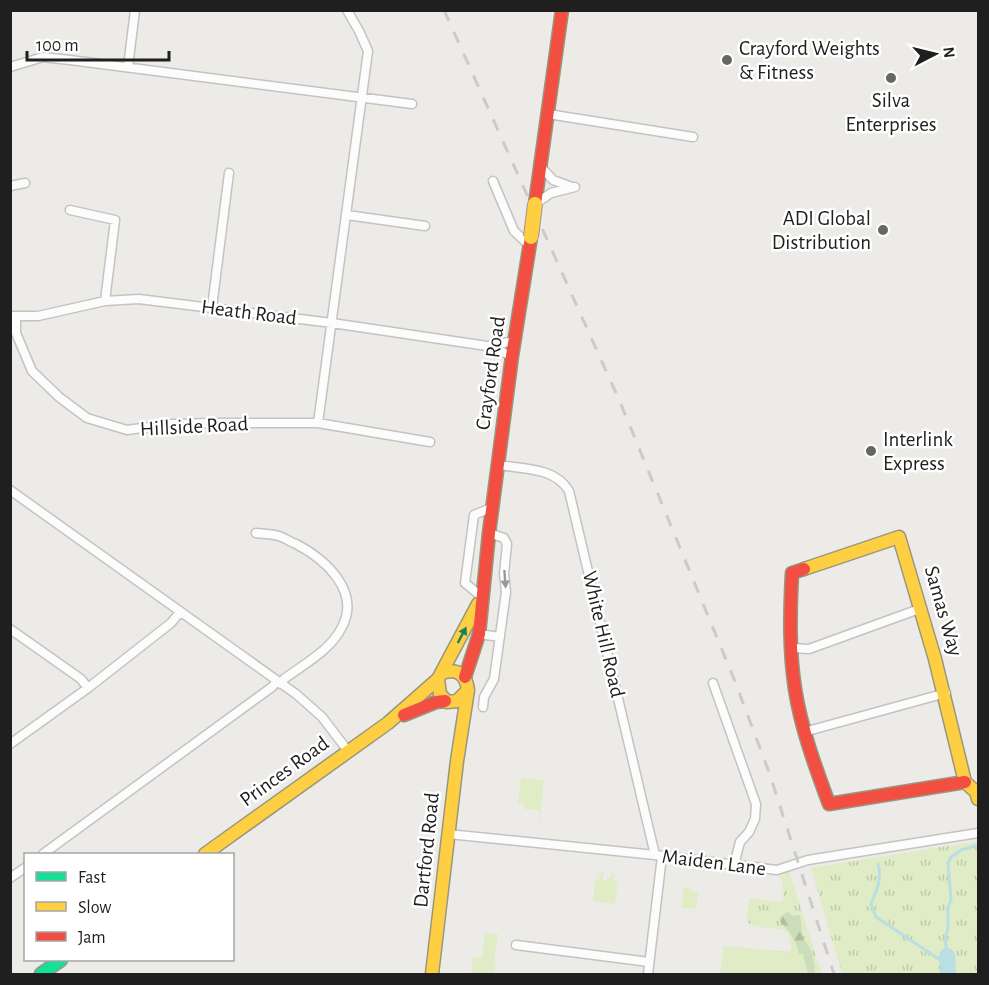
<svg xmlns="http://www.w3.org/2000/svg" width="989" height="985" font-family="'Alegreya Sans',sans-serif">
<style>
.grass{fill:url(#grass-tufts)}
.forest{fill:url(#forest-firs)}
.garden{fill:#dfecc5}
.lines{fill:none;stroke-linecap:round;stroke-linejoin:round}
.stream{stroke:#b9dfe2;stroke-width:3}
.river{stroke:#b9dfe2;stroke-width:16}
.street-casing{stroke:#c4c3c2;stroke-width:11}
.fast-casing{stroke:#98977e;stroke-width:15}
.slow-casing{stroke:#98977e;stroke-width:15}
.jam-casing{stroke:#98977e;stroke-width:15}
.street{stroke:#fcfcfc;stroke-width:8}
.fast{stroke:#16e098;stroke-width:12}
.slow{stroke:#ffcf43;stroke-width:12}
.jam{stroke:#f24e42;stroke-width:12}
.rail{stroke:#cbcbca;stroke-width:3;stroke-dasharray:12 12;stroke-linecap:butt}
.slow-bridge-casing{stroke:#a49584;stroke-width:16;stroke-linecap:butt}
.slow-bridge{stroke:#ffcf43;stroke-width:14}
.oneway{fill:#999}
.oneway2{fill:#1a805c}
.poi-dot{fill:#676665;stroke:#fff;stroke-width:2}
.labels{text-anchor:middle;stroke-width:5;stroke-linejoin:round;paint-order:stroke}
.poi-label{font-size:21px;fill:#1f1f1f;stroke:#fff;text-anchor:start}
.street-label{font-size:21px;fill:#1f1f1f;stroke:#fff}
</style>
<defs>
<pattern id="grass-tufts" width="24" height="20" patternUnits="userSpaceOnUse" patternTransform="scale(1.5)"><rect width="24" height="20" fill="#dfecc5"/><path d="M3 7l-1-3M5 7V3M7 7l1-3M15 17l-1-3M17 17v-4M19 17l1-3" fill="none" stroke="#bfcaa9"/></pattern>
<pattern id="forest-firs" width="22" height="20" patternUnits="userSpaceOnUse" patternTransform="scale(1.5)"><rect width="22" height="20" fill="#ccddbc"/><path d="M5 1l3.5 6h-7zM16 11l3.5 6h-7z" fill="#afbda1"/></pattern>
</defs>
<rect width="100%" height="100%" fill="#edebe8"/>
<!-- grass -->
<path class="grass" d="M 978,841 L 978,974 L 842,974 L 811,868 Z
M 789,871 L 822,974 L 802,974 L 724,953 L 722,946 L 789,952 L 791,948 L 788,933 C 776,925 760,931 748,923 L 746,918 L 749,918 L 747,914 L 749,898 L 782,902 L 784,896 L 782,884 L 783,882 L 779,876 Z"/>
<!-- forest -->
<path class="forest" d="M 788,912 L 793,916 L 800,915 L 803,939 C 812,946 815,964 815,974 L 803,974 L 797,946 L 790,933 L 779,920 L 781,916 Z"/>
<!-- garden -->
<path class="garden" d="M 521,778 L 544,780 L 539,826 L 539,810 L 524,809 L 525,804 L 518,803 Z
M 600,872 L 604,872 L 603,880 L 606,881 L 607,878 L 610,878 L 611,873 L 615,873 L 614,881 L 618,882 L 615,904 L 593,901 L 595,879 L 599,880 Z
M 684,887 L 691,888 L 691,891 L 698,892 L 696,909 L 681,907 Z
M 485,933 L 498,934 L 494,962 L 496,962 L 494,974 L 471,974 L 473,957 L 482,958 Z
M 724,946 L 803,954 L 808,974 L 720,974 Z"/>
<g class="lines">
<!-- stream -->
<path class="stream" d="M 878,864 C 882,880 877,889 871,904 L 876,917 L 945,963 L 948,968
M 947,956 L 945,938 L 948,929 L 948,908 L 951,900 L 948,863 L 951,857 L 961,850 L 978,845"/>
<!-- river -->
<path class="river" d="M 947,956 L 948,974"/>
<!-- street casing -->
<g class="street-casing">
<path id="street" d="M 10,67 L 43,57 L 70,60 L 412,104
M 128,67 L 135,10
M 548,114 L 693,137
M 540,166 L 553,180 L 572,187
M 493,181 L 514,231 L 529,245
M 10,186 L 25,183
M 535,204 L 551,193 L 575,187
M 70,210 L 115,220 L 105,301
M 347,215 L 425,226
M 212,307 L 229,173
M 10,316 L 38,316 L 105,301 L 139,299 L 332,323 L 487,346 L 512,356
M 16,317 L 16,333 L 32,371 L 59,397 L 87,418 L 127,430 L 171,424 L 211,423 L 318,423 L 430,442
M 488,346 L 515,341
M 318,423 L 368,51 L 359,31 L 347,10
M 499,465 C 523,469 555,467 569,491 L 655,855
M 10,490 L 296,694 L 322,717 L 348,751
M 256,533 C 263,534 272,534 279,536 C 285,538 290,542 296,544 C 325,559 361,591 342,627 C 331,650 304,664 284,679 L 281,684
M 482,597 L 465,583 L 474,515 L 493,507
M 10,629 L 81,679 L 88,688
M 479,634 L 500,637
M 791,648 L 809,649 L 922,608
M 713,683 L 756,804 L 755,819 L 749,832 L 740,842 L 734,865
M 483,707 L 484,697 L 494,679 L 506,592 L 504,574 L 507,544 L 504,538 L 489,533
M 804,732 L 946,693
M 10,744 L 88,688 L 171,623 L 180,612
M 448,834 L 655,855 L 777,870 L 808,860 L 978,833
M 43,854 L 272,687 L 277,681
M 10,878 L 26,867
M 516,945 L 649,962
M 648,974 L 662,856"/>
</g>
<!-- fast casing -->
<g class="fast-casing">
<path id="fast" d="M 41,974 L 61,960"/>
</g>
<!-- slow casing -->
<g class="slow-casing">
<path id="slow" d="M 804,569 L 899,537 L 935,659 L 965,782 L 976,792 L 978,799
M 468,690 L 457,701 L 447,702 L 440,694 L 438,679 L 478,604
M 205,854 L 388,723 L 438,679
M 432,974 L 457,761 L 468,690 C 466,674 457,668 442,673"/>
</g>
<!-- jam casing -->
<g class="jam-casing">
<path id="jam" d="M 535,204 L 562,10
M 804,569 L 792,573 C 790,612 789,650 795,689 C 801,728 815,766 829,804 L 965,782
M 465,677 L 479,634 L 489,533 L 512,356 L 531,237
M 404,715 L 436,702 L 445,701"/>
</g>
<!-- street -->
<use href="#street" class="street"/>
<!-- fast -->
<use href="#fast" class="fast"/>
<!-- slow -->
<use href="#slow" class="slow"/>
<!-- jam -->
<use href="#jam" class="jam"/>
<!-- rail -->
<path class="rail" d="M 444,10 L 620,402 L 734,679 L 769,772 L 834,974"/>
<!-- slow-bridge casing -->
<g class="slow-bridge-casing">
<path id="slow-bridge" d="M 531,237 L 535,204"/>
</g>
<!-- slow-bridge -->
<use href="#slow-bridge" class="slow-bridge"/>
</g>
<!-- one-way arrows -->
<defs><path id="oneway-solid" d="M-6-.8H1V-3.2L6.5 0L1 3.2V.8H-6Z" transform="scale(1.5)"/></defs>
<use class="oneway" href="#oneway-solid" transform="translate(505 579) rotate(86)"/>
<use class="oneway2" href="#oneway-solid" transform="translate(462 635) rotate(-62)"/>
<!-- markers -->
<g class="poi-dot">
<circle cx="727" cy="60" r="6"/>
<circle cx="891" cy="78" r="6"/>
<circle cx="883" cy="230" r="6"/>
<circle cx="871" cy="451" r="6"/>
</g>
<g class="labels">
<!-- poi labels -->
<g class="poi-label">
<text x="739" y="55">Crayford Weights<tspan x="739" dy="24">&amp; Fitness</tspan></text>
<text x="891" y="107" text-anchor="middle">Silva<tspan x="891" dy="24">Enterprises</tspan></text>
<text x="871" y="225" text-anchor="end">ADI Global<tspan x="871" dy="24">Distribution</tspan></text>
<text x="883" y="446">Interlink<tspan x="883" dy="24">Express</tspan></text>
</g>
<!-- street labels -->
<g class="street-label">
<text transform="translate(249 312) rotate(7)" y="7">Heath Road</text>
<text transform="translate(490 373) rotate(-82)" y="7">Crayford Road</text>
<text transform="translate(194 426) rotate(-3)" y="7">Hillside Road</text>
<text transform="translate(944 611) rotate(74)" y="7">Samas Way</text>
<text transform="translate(604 634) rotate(77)" y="7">White Hill Road</text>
<text transform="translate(284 771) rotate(-36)" y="7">Princes Road</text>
<text transform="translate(426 850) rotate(-84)" y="7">Dartford Road</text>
<text transform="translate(714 862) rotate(7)" y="7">Maiden Lane</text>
</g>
</g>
<!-- border -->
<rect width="989" height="985" fill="none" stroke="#1f1f1f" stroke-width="24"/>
<!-- legend -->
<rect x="24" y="853" width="210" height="108" fill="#ffffff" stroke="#a5a5a5" stroke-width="1.5"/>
<rect x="36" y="872" width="30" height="9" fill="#16e098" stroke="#a5a5a5" stroke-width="1.5"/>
<text x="78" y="883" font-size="18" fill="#1f1f1f">Fast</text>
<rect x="36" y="902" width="30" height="9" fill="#ffcf43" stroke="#a5a5a5" stroke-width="1.5"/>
<text x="78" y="913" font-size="18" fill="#1f1f1f">Slow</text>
<rect x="36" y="932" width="30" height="9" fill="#f24e42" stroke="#a5a5a5" stroke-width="1.5"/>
<text x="78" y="943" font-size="18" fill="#1f1f1f">Jam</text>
<!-- north arrow -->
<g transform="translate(935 54) rotate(83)" stroke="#ffffff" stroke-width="4.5" paint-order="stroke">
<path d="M0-4.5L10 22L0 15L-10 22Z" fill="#1f1f1f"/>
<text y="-9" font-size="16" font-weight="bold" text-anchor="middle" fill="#1f1f1f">N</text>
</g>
<!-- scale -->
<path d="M27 51v9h142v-9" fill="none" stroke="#1f1f1f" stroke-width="3"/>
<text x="36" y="51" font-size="18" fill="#1f1f1f" stroke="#ffffff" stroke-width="4.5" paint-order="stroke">100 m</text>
</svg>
